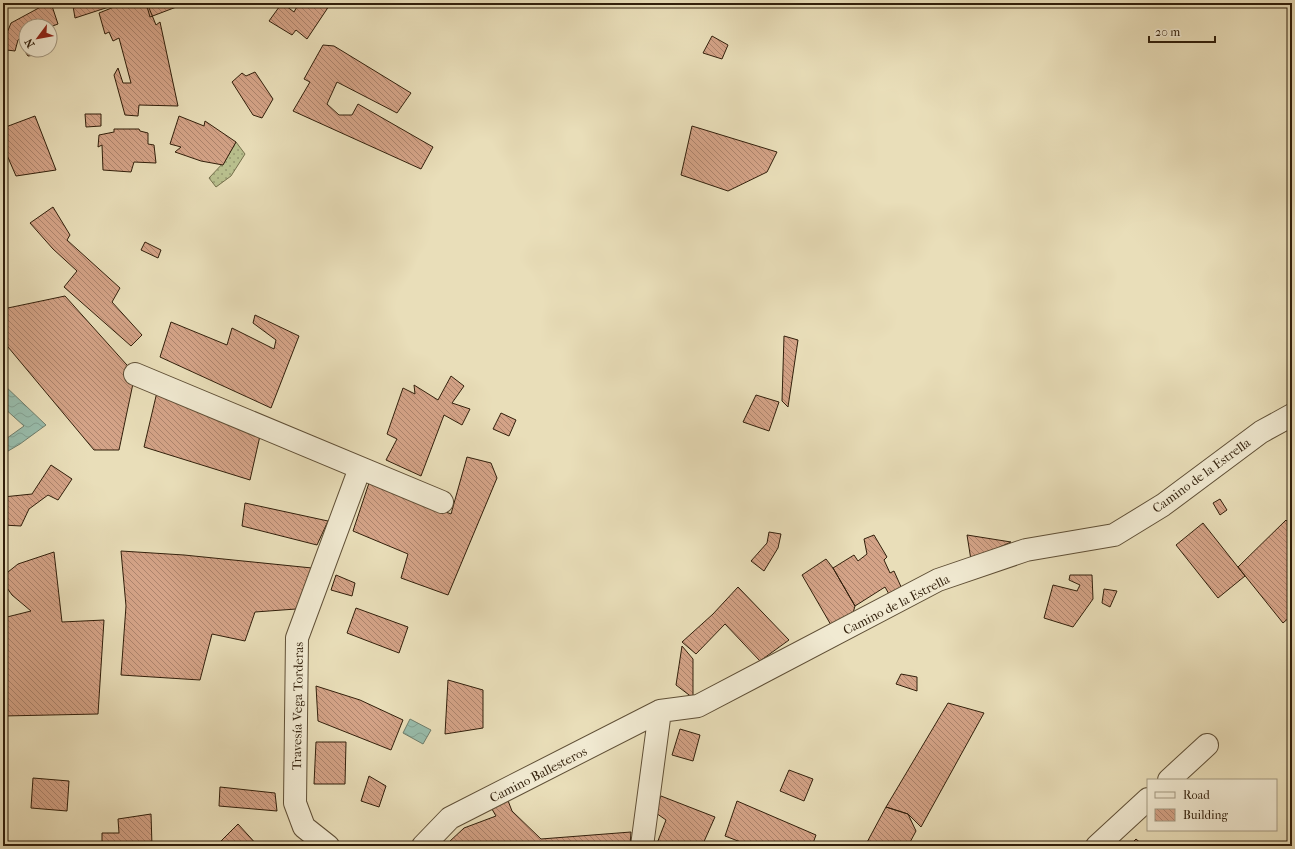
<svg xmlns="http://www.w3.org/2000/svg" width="1295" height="849" font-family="'IM FELL French Canon',serif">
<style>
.grass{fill:url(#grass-dots);stroke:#75704c}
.water{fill:url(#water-waves);stroke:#6f7d6b}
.building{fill:url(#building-back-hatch);stroke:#311f0b}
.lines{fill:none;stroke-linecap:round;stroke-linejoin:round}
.minor-casing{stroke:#5f4f36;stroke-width:24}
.minor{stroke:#f1ead2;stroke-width:22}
.labels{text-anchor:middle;stroke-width:3;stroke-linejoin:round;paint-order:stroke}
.street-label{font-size:13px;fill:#311f0b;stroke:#f1ead2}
</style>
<defs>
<pattern id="grass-dots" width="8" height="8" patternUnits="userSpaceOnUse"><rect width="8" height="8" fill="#b9c08e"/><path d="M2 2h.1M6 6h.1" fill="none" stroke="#979b72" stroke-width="1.8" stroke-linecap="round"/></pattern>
<pattern id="water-waves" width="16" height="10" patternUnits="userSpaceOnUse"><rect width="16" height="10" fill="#98bcab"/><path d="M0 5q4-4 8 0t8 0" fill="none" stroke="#83a192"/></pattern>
<pattern id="building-back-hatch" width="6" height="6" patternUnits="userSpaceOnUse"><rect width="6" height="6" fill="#d4a387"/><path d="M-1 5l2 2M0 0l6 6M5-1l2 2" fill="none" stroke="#ad846d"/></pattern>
</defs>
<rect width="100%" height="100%" fill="#e9deb9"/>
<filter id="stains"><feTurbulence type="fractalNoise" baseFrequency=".005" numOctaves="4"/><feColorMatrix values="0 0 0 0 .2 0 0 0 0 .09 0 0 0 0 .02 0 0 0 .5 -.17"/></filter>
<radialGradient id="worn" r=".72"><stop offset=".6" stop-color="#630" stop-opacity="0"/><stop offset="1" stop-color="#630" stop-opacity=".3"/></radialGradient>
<!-- grass -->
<path class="grass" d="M 236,142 L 245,154 L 231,176 L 216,187 L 209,178 L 225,161 Z"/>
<!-- water -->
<path class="water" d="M 3,384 L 46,425 L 20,444 L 3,454 L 3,441 L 24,426 L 3,407 Z
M 410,719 L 431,730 L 423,744 L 403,733 Z"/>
<!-- building -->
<path class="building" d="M 48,3 L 51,3 L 58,24 L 50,27 L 50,26 L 26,26 L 26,50 L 33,50 L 35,55 L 28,56 L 26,53 L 21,38 L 18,40 L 15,51 L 7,50 L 7,33 L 11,23 Z
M 71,3 L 121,3 L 75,18 L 73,6 Z
M 124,3 L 147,3 L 156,25 L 160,22 L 178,106 L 139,105 L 138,116 L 125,115 L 114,75 L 118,68 L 123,83 L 131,83 L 119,38 L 113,41 L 109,32 L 105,34 L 99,13 Z
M 146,3 L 177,3 L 179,6 L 150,17 Z
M 282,3 L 294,12 L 299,3 L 331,3 L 307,39 L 296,30 L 292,35 L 269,21 Z
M 712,36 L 728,45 L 722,59 L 703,53 Z
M 323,45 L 334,46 L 411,93 L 397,113 L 337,82 L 327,104 L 339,115 L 352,115 L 358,104 L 433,147 L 421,169 L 293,111 L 310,82 L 304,79 Z
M 255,72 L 273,99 L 262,118 L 253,115 L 232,82 L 242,73 L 246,76 Z
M 85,114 L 101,114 L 101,126 L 86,127 Z
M 35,116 L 56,170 L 16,176 L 3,146 L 3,128 Z
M 179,116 L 204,126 L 205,121 L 236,142 L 223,165 L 201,161 L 175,152 L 181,147 L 170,144 Z
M 692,126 L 777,152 L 767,172 L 728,191 L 681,175 Z
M 114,129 L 139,129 L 140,131 L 148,133 L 148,144 L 154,145 L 156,163 L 134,162 L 131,172 L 103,170 L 102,145 L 98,147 L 99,135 L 114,132 Z
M 53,207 L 70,235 L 67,240 L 120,288 L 112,302 L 142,335 L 131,346 L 64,287 L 77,271 L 53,249 L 30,223 Z
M 145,242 L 161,250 L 158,258 L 141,250 Z
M 65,296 L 135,374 L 119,450 L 94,450 L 3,341 L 3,309 Z
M 255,315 L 299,336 L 271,408 L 160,357 L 171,322 L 227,345 L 232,328 L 274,349 L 276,340 L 253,323 Z
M 784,336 L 798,340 L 788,407 L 782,401 Z
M 451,376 L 464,386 L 452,403 L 470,409 L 462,425 L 444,415 L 421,476 L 386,460 L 397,439 L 387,434 L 403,388 L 415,394 L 414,385 L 438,400 Z
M 157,392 L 262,427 L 250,480 L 144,447 Z
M 756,395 L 779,402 L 769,431 L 743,422 Z
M 501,413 L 516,420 L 509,436 L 493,429 Z
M 467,457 L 491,463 L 497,478 L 448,595 L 401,578 L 408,554 L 353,531 L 370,480 L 451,514 Z
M 51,465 L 72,479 L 58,500 L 48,495 L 29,509 L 21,526 L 3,525 L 3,497 L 32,494 Z
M 1220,499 L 1227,510 L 1220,515 L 1213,503 Z
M 245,503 L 328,521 L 317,545 L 242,526 Z
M 1286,520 L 1292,527 L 1292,615 L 1283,623 L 1238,567 Z
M 1203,523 L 1245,576 L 1218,598 L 1176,545 Z
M 769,532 L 781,534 L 778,548 L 764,571 L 751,561 L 767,543 Z
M 874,535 L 887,557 L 884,560 L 890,573 L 894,571 L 902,589 L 890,596 L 885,587 L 855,606 L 833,568 L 854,555 L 858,561 L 867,554 L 864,539 Z
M 967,535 L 1011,542 L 971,560 Z
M 121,551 L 184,555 L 312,568 L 296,609 L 255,612 L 245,641 L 212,634 L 200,680 L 121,675 L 126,606 Z
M 54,552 L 62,622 L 104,620 L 98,714 L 3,716 L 3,618 L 31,611 L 12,595 L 3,582 L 3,576 L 18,564 Z
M 826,559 L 833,568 L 855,606 L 853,613 L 831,625 L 802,575 Z
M 336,575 L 355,583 L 352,596 L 331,590 Z
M 1070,575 L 1092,575 L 1093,599 L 1073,627 L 1044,618 L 1053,585 L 1077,591 L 1080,585 L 1069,580 Z
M 738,587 L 789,640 L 760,661 L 725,624 L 696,654 L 682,642 L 713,614 Z
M 1104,589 L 1117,591 L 1110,607 L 1102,603 Z
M 356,608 L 408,627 L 399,653 L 347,633 Z
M 682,646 L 693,659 L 693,698 L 676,685 Z
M 901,674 L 917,677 L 917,691 L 896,684 Z
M 448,680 L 483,690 L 483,728 L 445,734 Z
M 316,686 L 360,700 L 403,720 L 391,750 L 318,721 Z
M 948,703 L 984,713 L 921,827 L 908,814 L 886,807 Z
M 680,729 L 700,735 L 693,761 L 672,755 Z
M 316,742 L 346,742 L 345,784 L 314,784 Z
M 789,770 L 813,779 L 804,801 L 780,791 Z
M 369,776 L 386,786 L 379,807 L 361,801 Z
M 33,778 L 69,781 L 67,811 L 31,808 Z
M 220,787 L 275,793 L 277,811 L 219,806 Z
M 661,796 L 715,817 L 702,846 L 696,844 L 693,846 L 656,846 L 666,820 L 653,811 Z
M 507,798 L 512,811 L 541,839 L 631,832 L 630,846 L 457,846 L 449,842 L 464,828 L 496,816 L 489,804 Z
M 737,801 L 816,835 L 812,846 L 751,846 L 725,836 Z
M 886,807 L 908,814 L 916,831 L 908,846 L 865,846 Z
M 151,814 L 152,846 L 102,846 L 102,833 L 119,833 L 118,819 Z
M 238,824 L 258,846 L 220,846 L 218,844 Z
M 1136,839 L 1144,846 L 1129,846 Z"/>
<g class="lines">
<!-- minor casing -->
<g class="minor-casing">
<path id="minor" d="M 135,374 L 442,502
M 1169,780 L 1207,745
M 328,846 L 304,827 L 295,803 L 297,638 L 360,468
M 423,846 L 450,818 L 660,711
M 642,846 L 660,711 L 698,706 L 938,580 L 1026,550 L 1114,535 L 1163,505 L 1261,432 L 1292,415
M 1097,846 L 1148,799"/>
</g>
<!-- minor -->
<use href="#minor" class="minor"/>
</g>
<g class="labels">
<!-- street labels -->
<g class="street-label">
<text transform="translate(1201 475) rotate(-36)" y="5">Camino de la Estrella</text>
<text transform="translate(896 604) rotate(-27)" y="5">Camino de la Estrella</text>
<text transform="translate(297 706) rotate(-89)" y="5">Travesía Vega Torderas</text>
<text transform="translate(538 774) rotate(-27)" y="5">Camino Ballesteros</text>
</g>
</g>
<!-- margin -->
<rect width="1295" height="849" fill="none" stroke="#e9deb9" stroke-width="16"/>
<rect x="4" y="4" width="1287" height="841" fill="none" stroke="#311f0b" stroke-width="2"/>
<rect x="8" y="8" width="1279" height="833" fill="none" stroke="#311f0b"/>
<!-- legend -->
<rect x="1147" y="779" width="130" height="52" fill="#f1ead2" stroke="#a49982"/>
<rect x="1155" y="792" width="20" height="6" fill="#f1ead2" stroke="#a49982"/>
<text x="1183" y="799" font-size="12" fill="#311f0b">Road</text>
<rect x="1155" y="809" width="20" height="12" fill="url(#building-back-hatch)" stroke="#a49982"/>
<text x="1183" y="819" font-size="12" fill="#311f0b">Building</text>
<!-- north arrow -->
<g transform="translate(38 38) rotate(238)"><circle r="19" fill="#f1ead2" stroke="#a49982"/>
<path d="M0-3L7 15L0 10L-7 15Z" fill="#8f2418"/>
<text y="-6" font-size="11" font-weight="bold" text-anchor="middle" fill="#311f0b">N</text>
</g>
<!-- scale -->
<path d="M1149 36v6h66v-6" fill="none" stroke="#311f0b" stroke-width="2"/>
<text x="1155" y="36" font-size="12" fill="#311f0b" stroke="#f1ead2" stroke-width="3" paint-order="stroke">20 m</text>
<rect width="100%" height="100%" filter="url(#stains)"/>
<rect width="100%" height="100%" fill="url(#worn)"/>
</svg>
